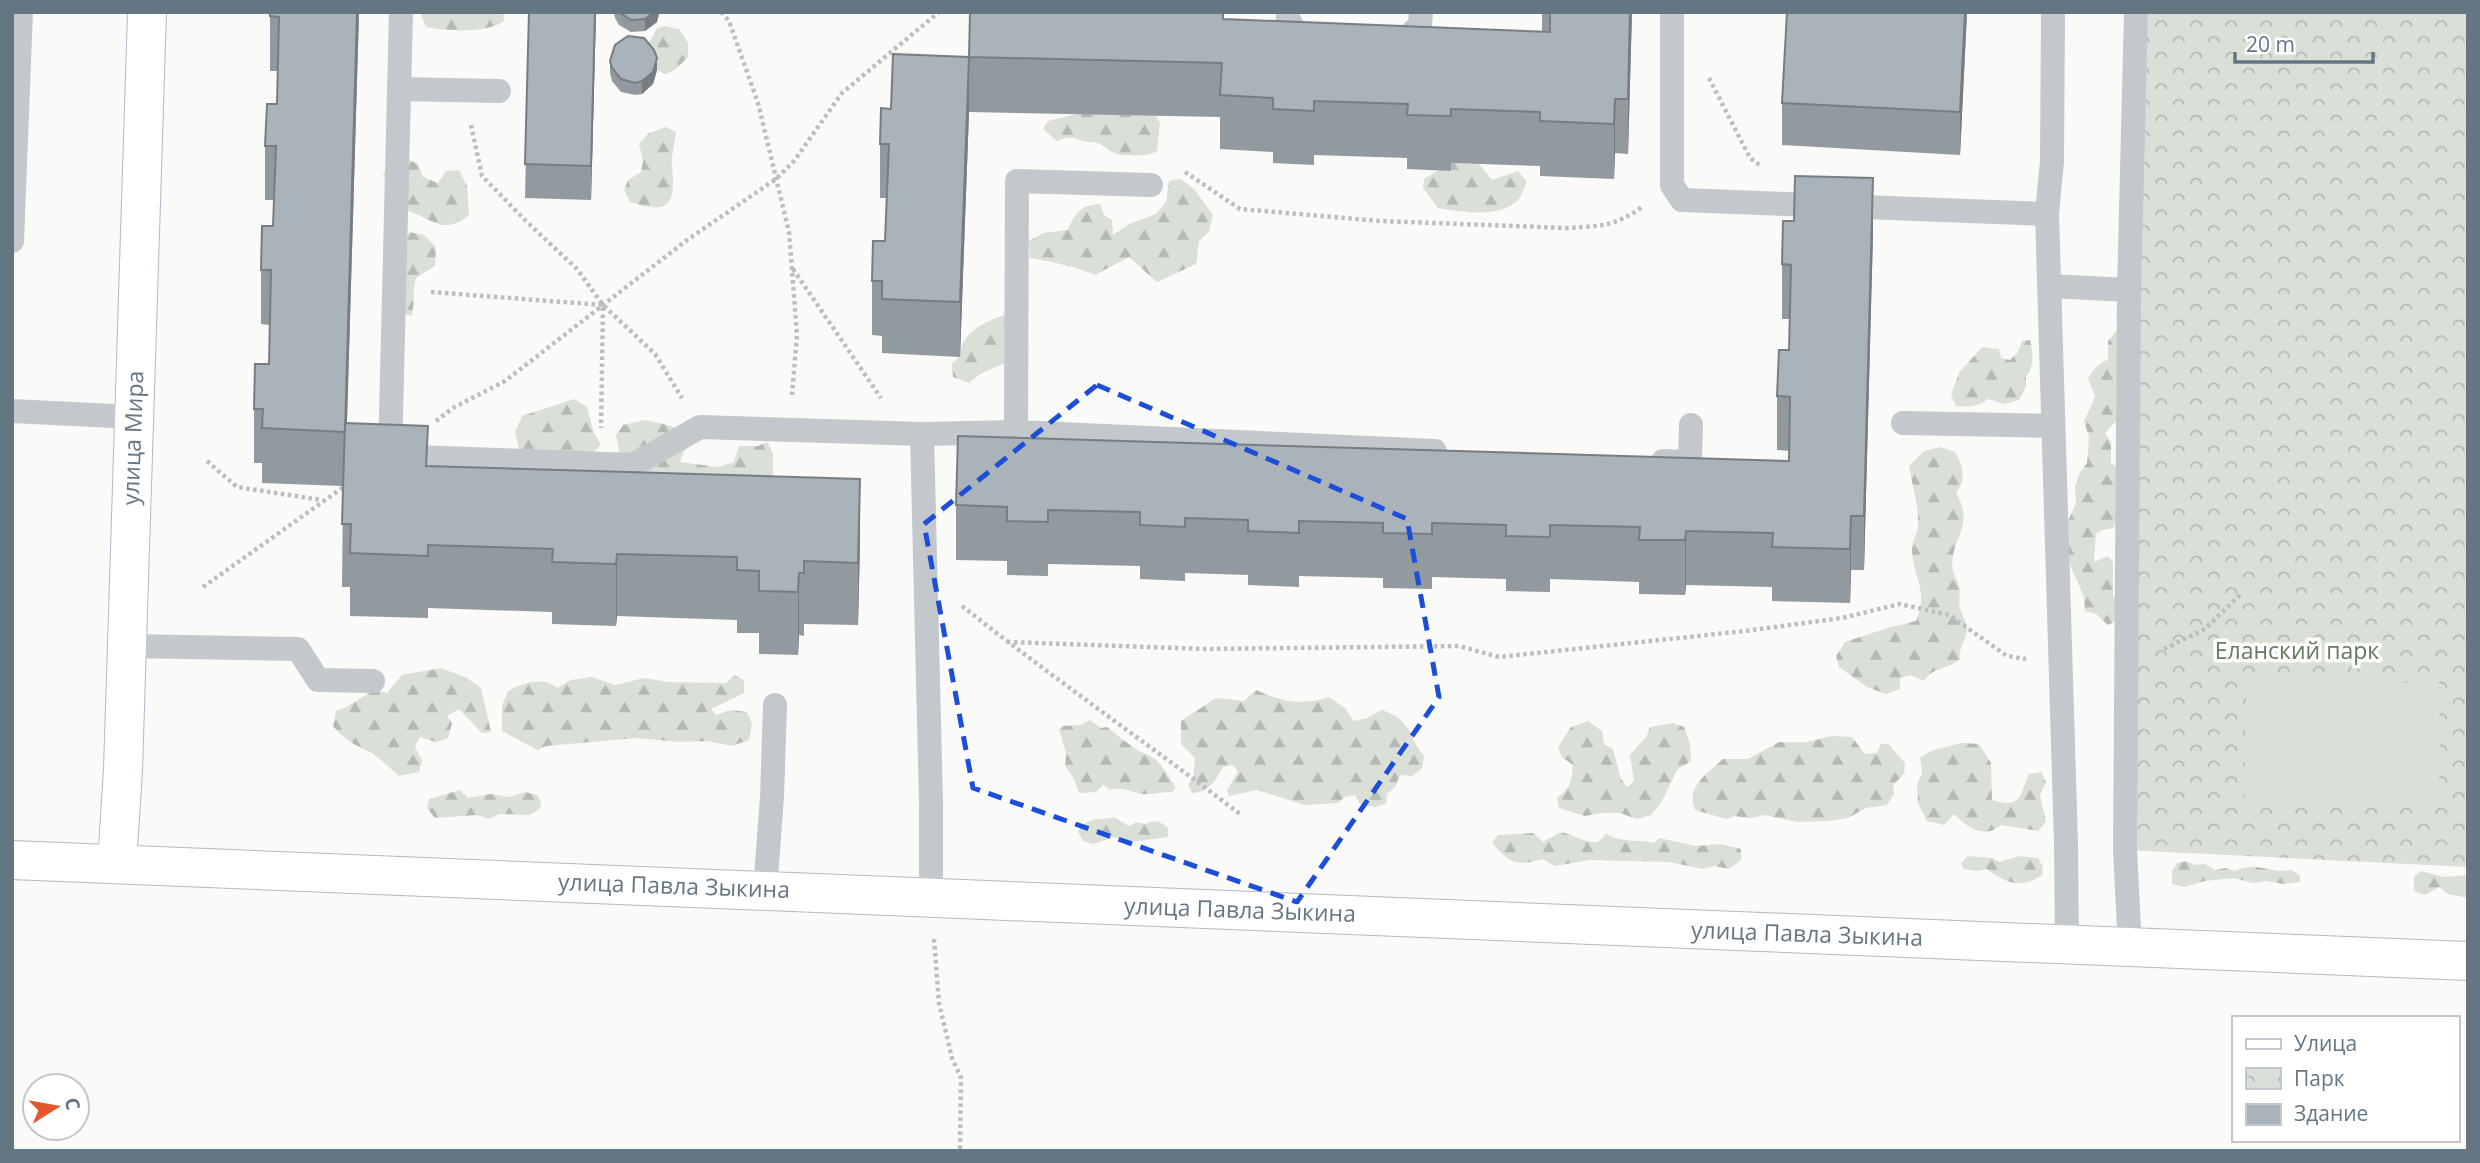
<svg xmlns="http://www.w3.org/2000/svg" width="2480" height="1163" font-family="'Open Sans',sans-serif">
<style>
.forest{fill:url(#forest-firs)}
.park{fill:url(#park-crowns)}
.pitch{fill:#dadfd7}
.lines{fill:none;stroke-linecap:round;stroke-linejoin:round}
.secondary-casing{stroke:#b3babf;stroke-width:40}
.path{stroke:#bbbfc2;stroke-width:4.5;stroke-dasharray:3.5 3.5;stroke-linecap:butt}
.lane{stroke:#c3c8cc;stroke-width:24}
.secondary{stroke:#fff;stroke-width:38}
.wall{fill:#929a9f}
.shaded-wall{fill:#777d82}
.building{fill:#aab3b9;stroke:#777d82;stroke-width:2}
.marked{fill:none;stroke:#1d4ed8;stroke-width:5;stroke-dasharray:14 9;stroke-linejoin:round}
.labels{text-anchor:middle;stroke-width:7;stroke-linejoin:round;paint-order:stroke}
.street-label{font-size:23px;fill:#657683;stroke:#fff}
.park-label{font-size:23px;fill:#687a64;stroke:#fff}
</style>
<defs>
<pattern id="forest-firs" width="22" height="20" patternUnits="userSpaceOnUse" patternTransform="scale(1.75)"><rect width="22" height="20" fill="#dadfd7"/><path d="M5 1l3.5 6h-7zM16 11l3.5 6h-7z" fill="#b4b9b4"/></pattern>
<pattern id="park-crowns" width="20" height="18" patternUnits="userSpaceOnUse" patternTransform="scale(1.75)"><rect width="20" height="18" fill="#dadfd7"/><path d="M2 6a3 3 0 1 1 6 0M12 15a3 3 0 1 1 6 0" fill="none" stroke="#b4b9b4"/></pattern>
</defs>
<rect width="100%" height="100%" fill="#fafaf8"/>
<!-- forest -->
<path class="forest" d="M 420,12 L 503,12 L 504,21 C 486,34 448,31 426,27 Z
M 666,26 L 680,30 L 688,43 L 688,57 L 676,69 L 666,74 L 657,70 L 636,49 L 651,40 L 657,28 Z
M 1077,114 L 1155,115 L 1160,123 L 1157,151 C 1151,157 1122,156 1114,153 C 1109,151 1105,146 1100,144 C 1091,140 1098,144 1089,142 C 1074,140 1073,134 1057,141 L 1043,129 L 1048,121 Z
M 666,127 L 676,132 C 675,143 671,155 672,166 C 676,205 669,215 630,202 L 624,190 L 628,180 L 641,172 L 643,161 L 639,144 L 649,133 Z
M 407,159 L 418,164 L 423,177 L 438,183 L 446,171 L 459,170 L 467,186 L 469,215 C 442,238 429,215 401,209 L 383,175 L 390,164 Z
M 1451,163 L 1479,164 L 1492,180 L 1518,171 L 1527,182 C 1524,188 1521,198 1516,202 C 1496,218 1462,212 1438,208 L 1423,188 L 1424,179 Z
M 1181,179 L 1194,189 L 1213,215 L 1209,232 L 1199,241 L 1196,264 L 1157,282 L 1129,257 L 1095,275 C 1074,266 1053,262 1030,258 L 1028,242 L 1043,233 L 1068,230 C 1075,212 1082,205 1100,204 L 1104,215 L 1112,220 L 1113,235 L 1129,224 L 1156,214 L 1166,202 L 1169,181 Z
M 409,232 L 424,235 L 436,247 L 435,266 L 416,278 C 412,291 415,302 412,316 L 404,314 L 406,241 Z
M 1004,315 L 1008,327 L 1010,360 C 995,370 982,369 970,383 L 953,377 L 952,363 L 960,357 C 961,332 983,323 1004,315 Z
M 2116,331 L 2123,333 L 2122,415 L 2105,433 L 2111,442 L 2111,463 L 2118,468 L 2121,514 L 2113,528 L 2102,530 L 2096,534 L 2094,562 L 2108,556 L 2113,562 L 2113,597 L 2121,596 L 2122,618 L 2108,625 L 2096,614 L 2085,611 L 2084,597 L 2065,553 L 2064,530 L 2076,503 L 2075,487 L 2079,474 L 2087,463 L 2089,437 L 2084,421 L 2095,397 L 2088,378 L 2097,366 L 2108,359 L 2108,341 Z
M 2030,340 C 2033,352 2035,365 2026,376 L 2026,387 L 2019,400 L 2005,404 L 1988,399 C 1977,407 1969,407 1956,406 L 1951,395 L 1959,373 L 1982,347 L 1999,349 L 2001,358 L 2010,360 L 2018,352 L 2022,341 Z
M 574,399 L 587,407 L 594,433 L 601,445 L 590,456 L 519,449 L 515,432 L 522,416 Z
M 645,420 L 672,426 L 686,435 L 686,447 L 680,462 L 718,467 L 734,462 L 739,446 L 758,446 L 767,442 L 773,453 L 773,480 L 741,488 L 619,469 L 622,465 L 616,435 L 623,425 Z
M 1940,447 L 1955,452 C 1963,467 1967,479 1956,493 C 1977,528 1947,541 1953,571 C 1954,576 1958,581 1959,586 C 1961,593 1958,601 1960,608 C 1962,615 1966,621 1967,628 C 1967,640 1958,647 1960,659 C 1948,670 1933,666 1924,681 L 1910,675 L 1900,678 L 1900,689 L 1886,694 L 1867,687 L 1839,667 L 1836,656 L 1845,642 L 1887,628 L 1916,621 C 1930,588 1911,577 1912,546 C 1913,539 1918,533 1918,526 C 1919,506 1912,485 1909,466 L 1924,451 Z
M 441,668 L 467,678 L 481,688 L 491,732 L 482,733 L 459,709 L 447,716 L 452,723 L 448,738 L 436,742 L 420,737 L 415,746 L 422,761 L 419,772 L 399,776 C 390,768 381,759 372,753 C 356,745 345,741 333,726 L 336,711 C 351,706 360,698 374,690 L 387,693 L 402,675 Z
M 734,675 L 744,680 L 744,693 L 711,709 L 716,715 L 730,710 L 747,712 L 752,724 L 749,740 L 732,746 L 708,741 L 679,742 L 637,738 L 546,746 L 538,750 L 502,731 L 502,706 L 508,691 C 524,683 542,676 557,688 L 571,680 L 592,677 L 615,685 L 644,678 L 668,682 L 726,683 Z
M 1256,690 C 1283,702 1300,706 1329,697 L 1345,708 L 1354,721 L 1367,718 L 1382,710 C 1413,721 1407,735 1424,756 L 1422,768 L 1412,776 L 1400,775 L 1395,787 L 1387,794 L 1386,804 L 1375,807 L 1360,804 L 1355,795 L 1345,797 L 1338,803 L 1305,805 L 1257,790 L 1229,796 L 1227,790 L 1238,772 L 1233,765 L 1223,767 C 1215,781 1209,793 1192,793 L 1188,785 L 1193,778 L 1195,758 L 1181,744 L 1181,721 L 1216,698 L 1244,701 Z
M 1090,720 L 1101,728 L 1107,727 C 1110,730 1135,749 1139,751 C 1145,754 1150,755 1155,759 C 1163,766 1169,778 1176,787 L 1172,792 C 1162,792 1152,795 1143,794 C 1130,792 1123,786 1110,790 L 1103,785 L 1096,792 L 1079,793 L 1073,777 L 1065,766 L 1066,753 L 1059,729 L 1063,726 L 1080,725 Z
M 1588,721 L 1602,731 L 1604,744 L 1613,749 L 1621,779 L 1627,787 L 1634,781 L 1630,755 L 1646,737 L 1650,727 L 1673,723 L 1684,727 L 1690,744 L 1691,761 L 1677,770 L 1661,803 L 1651,815 L 1637,819 L 1620,813 L 1602,813 L 1585,816 L 1559,808 L 1557,798 C 1570,788 1572,781 1573,765 L 1562,757 L 1558,747 L 1571,727 Z
M 1831,736 L 1852,737 L 1865,754 L 1877,753 L 1881,744 L 1888,744 L 1905,763 L 1904,774 L 1893,785 L 1894,794 L 1887,805 L 1866,808 L 1848,818 L 1828,821 L 1798,822 L 1764,815 L 1751,818 L 1734,816 L 1726,819 L 1695,810 C 1685,787 1708,773 1723,759 L 1748,759 L 1779,742 L 1807,742 Z
M 1961,743 L 1979,744 L 1991,763 L 1992,800 C 2022,809 2019,796 2029,774 L 2041,772 L 2046,782 L 2040,795 L 2046,822 L 2038,831 L 2001,825 C 1984,840 1967,827 1954,814 L 1944,825 L 1927,821 L 1918,803 L 1917,785 L 1922,773 L 1920,757 L 1934,750 Z
M 460,790 L 468,798 L 490,794 L 510,797 L 525,792 L 537,795 L 541,802 L 540,808 L 530,815 L 499,814 L 490,819 L 476,815 L 435,818 L 427,808 L 429,799 Z
M 1114,817 L 1129,826 L 1136,822 L 1146,824 C 1155,819 1160,821 1168,828 L 1168,837 L 1123,843 L 1115,837 L 1093,844 L 1083,841 L 1078,832 C 1087,816 1098,821 1114,817 Z
M 1561,832 C 1574,835 1585,843 1598,842 L 1606,834 C 1621,843 1637,839 1654,843 L 1659,838 L 1696,846 L 1721,844 L 1741,849 L 1741,860 L 1729,869 L 1714,866 L 1702,869 L 1669,862 L 1590,860 L 1555,866 L 1542,859 C 1515,867 1510,863 1492,843 L 1498,835 L 1533,833 L 1543,842 Z
M 1968,856 L 1992,858 L 2000,862 L 2019,856 L 2038,858 L 2043,867 L 2042,875 C 2021,889 2007,884 1987,869 L 1977,871 L 1963,869 L 1961,863 Z
M 2187,861 L 2195,865 L 2205,864 L 2215,870 L 2225,868 L 2235,871 C 2257,860 2268,874 2291,870 L 2300,875 L 2300,882 L 2284,884 L 2266,881 L 2253,883 L 2234,878 L 2205,881 L 2184,887 L 2172,884 L 2172,872 L 2177,863 Z
M 2421,871 L 2444,877 L 2468,875 L 2468,898 L 2448,894 L 2439,887 L 2425,895 L 2414,891 L 2414,876 Z"/>
<!-- park -->
<path class="park" d="M 2136,12 L 2468,12 L 2468,867 L 2125,850 Z"/>
<!-- pitch -->
<path class="pitch" d="M 2247,680 L 2440,683 L 2439,804 L 2244,801 Z"/>
<g class="lines">
<!-- secondary casing -->
<g class="secondary-casing">
<path id="secondary" d="M 12,860 L 2468,961
M 117,864 L 123,770 L 147,12"/>
</g>
<!-- path -->
<path class="path" d="M 721,12 L 729,21 L 758,103 L 789,232 L 797,335 L 792,395
M 1709,78 L 1750,158 L 1761,166
M 471,125 L 482,176 L 527,222 L 577,269 L 603,305 L 655,354 L 682,398
M 1185,172 L 1240,209 L 1380,221 L 1567,228 C 1600,226 1614,227 1642,207
M 793,269 L 881,398
M 431,292 L 603,305 L 601,428
M 436,421 L 453,408 L 505,381 L 687,240 L 776,179 L 794,161 L 842,93 L 939,12
M 207,461 L 237,487 L 322,500
M 203,587 L 345,486
M 962,606 C 1053,678 1148,744 1240,814
M 1007,642 L 1206,649 L 1459,646 L 1499,657 L 1745,631 L 1842,618 L 1900,604 L 1949,615 L 2007,656 L 2026,659
M 2164,649 L 2205,629 L 2241,594
M 934,939 L 939,1003 L 952,1058 L 961,1078 L 960,1151"/>
<!-- lane -->
<path class="lane" d="M 401,12 L 390,456 L 633,465 L 700,427 L 922,434 L 931,803 L 931,896
M 1288,12 L 1288,19 L 1298,35 L 1313,36
M 1672,12 L 1672,185 L 1682,200 L 2047,214 L 2066,844 L 2067,944
M 1392,42 L 1401,43 L 1420,25 L 1421,12
M 399,89 L 499,91
M 2047,214 L 2052,161 L 2053,12
M 12,241 L 21,12
M 2050,286 L 2129,290
M 12,411 L 134,417
M 1903,423 L 2053,426
M 1016,432 L 1435,451
M 922,434 L 1016,432 L 1017,181 L 1151,185
M 1663,461 L 1690,462 L 1691,425
M 127,646 L 298,649 L 318,680 L 373,681
M 765,890 L 772,797 L 775,705
M 2130,947 L 2125,850 L 2129,290 L 2136,12"/>
<!-- secondary -->
<use href="#secondary" class="secondary"/>
</g>
<!-- wall -->
<path class="wall" d="M 270,12 L 359,12 L 347,423 L 428,466 L 860,542 L 858,625 L 804,624 L 804,636 L 799,635 L 798,655 L 759,654 L 759,633 L 737,633 L 737,620 L 617,616 L 616,626 L 552,624 L 552,612 L 428,608 L 428,618 L 350,616 L 350,587 L 342,587 L 343,486 L 262,483 L 262,463 L 254,463 L 254,409 L 269,364 L 270,325 L 261,324 L 261,270 L 273,226 L 274,200 L 265,200 L 265,146 L 277,104 L 278,71 L 270,71 Z
M 529,12 L 596,12 L 591,200 L 525,198 Z
M 614,12 L 659,12 L 659,15 L 657,22 L 645,31 L 631,32 L 619,25 L 615,18 Z
M 1542,12 L 1632,12 L 1628,154 L 1615,153 L 1614,179 L 1540,176 L 1540,166 L 1451,163 L 1451,171 L 1407,169 L 1407,158 L 1314,155 L 1314,165 L 1273,163 L 1273,152 L 1220,149 L 1220,117 L 969,112 L 960,357 L 882,353 L 882,336 L 872,335 L 872,281 L 885,241 L 887,198 L 880,198 L 880,144 L 891,109 L 969,57 L 1223,19 L 1542,32 Z
M 1967,12 L 1960,155 L 1782,145 L 1782,103 Z
M 610,61 L 657,70 L 653,84 L 642,94 L 635,95 L 621,92 L 612,81 L 610,73 Z
M 1873,233 L 1864,570 L 1851,570 L 1850,603 L 1772,601 L 1772,587 L 1686,585 L 1685,595 L 1639,594 L 1639,582 L 1550,579 L 1550,592 L 1506,591 L 1506,579 L 1432,577 L 1432,589 L 1383,588 L 1383,578 L 1299,576 L 1299,587 L 1248,585 L 1248,575 L 1185,573 L 1185,581 L 1140,579 L 1140,566 L 1048,564 L 1048,576 L 1007,575 L 1007,561 L 956,560 L 956,505 L 1789,461 L 1789,451 L 1777,450 L 1777,396 L 1789,350 L 1790,319 L 1782,319 L 1782,264 Z"/>
<!-- shaded-wall -->
<path class="shaded-wall" d="M 357,12 L 359,12 L 345,486 L 345,432 Z
M 595,12 L 596,12 L 591,200 L 591,166 Z
M 654,12 L 659,12 L 657,22 L 645,31 L 645,19 Z
M 1630,12 L 1632,12 L 1628,154 L 1628,99 Z
M 1965,12 L 1967,12 L 1960,155 L 1960,112 Z
M 969,57 L 969,112 L 960,357 L 960,302 Z
M 657,58 L 657,70 L 653,84 L 642,94 L 642,81 Z
M 1615,99 L 1615,153 L 1614,179 L 1614,124 Z
M 1873,178 L 1873,233 L 1864,570 L 1864,516 Z
M 860,479 L 860,542 L 858,625 L 858,563 Z
M 1851,516 L 1851,570 L 1850,603 L 1850,549 Z
M 1686,531 L 1686,585 L 1685,595 L 1685,540 Z
M 617,554 L 617,616 L 616,626 L 616,564 Z
M 799,573 L 799,635 L 798,655 L 798,592 Z"/>
<!-- building -->
<path class="building" d="M 270,12 L 357,12 L 345,432 L 262,428 L 263,409 L 254,409 L 255,364 L 269,364 L 271,270 L 261,270 L 262,226 L 273,226 L 276,146 L 265,146 L 267,104 L 277,104 L 279,17 L 270,16 Z
M 529,12 L 595,12 L 591,166 L 525,164 Z
M 619,12 L 654,12 L 645,19 L 631,20 Z
M 970,12 L 1223,12 L 1223,19 L 1550,32 L 1550,12 L 1630,12 L 1628,99 L 1615,99 L 1614,124 L 1540,121 L 1540,112 L 1451,109 L 1451,116 L 1407,115 L 1408,104 L 1314,101 L 1314,111 L 1273,109 L 1273,98 L 1220,95 L 1222,63 L 969,57 Z
M 1787,12 L 1965,12 L 1960,112 L 1782,103 Z
M 628,36 L 644,38 L 654,50 L 657,58 L 653,72 L 642,81 L 635,83 L 621,79 L 612,68 L 610,61 L 615,45 Z
M 893,54 L 969,57 L 960,302 L 882,299 L 882,281 L 872,281 L 873,241 L 885,241 L 889,144 L 880,144 L 881,108 L 891,109 Z
M 1795,176 L 1873,178 L 1864,516 L 1851,516 L 1850,549 L 1772,547 L 1773,533 L 1686,531 L 1685,540 L 1639,540 L 1640,527 L 1550,525 L 1550,537 L 1506,536 L 1506,525 L 1432,523 L 1432,534 L 1383,533 L 1383,523 L 1299,521 L 1299,533 L 1248,531 L 1248,520 L 1185,518 L 1185,527 L 1140,525 L 1140,512 L 1048,510 L 1048,522 L 1007,521 L 1007,507 L 956,505 L 958,436 L 1789,461 L 1790,397 L 1777,396 L 1779,350 L 1789,350 L 1791,265 L 1782,264 L 1783,221 L 1794,221 Z
M 345,423 L 428,426 L 426,466 L 860,479 L 858,563 L 804,561 L 804,573 L 799,573 L 798,592 L 759,591 L 759,571 L 737,570 L 737,557 L 617,554 L 616,564 L 552,562 L 553,549 L 428,545 L 428,556 L 350,553 L 351,524 L 342,524 Z"/>
<!-- marked area -->
<path class="marked" d="M 1097,385 L 1407,519 L 1439,697 L 1297,902 L 973,788 L 924,524 Z"/>
<g class="labels">
<!-- street labels -->
<g class="street-label">
<text transform="translate(133 438) rotate(-88)" y="8">улица Мира</text>
<text transform="translate(674 886) rotate(2)" y="8">улица Павла Зыкина</text>
<text transform="translate(1240 910) rotate(2)" y="8">улица Павла Зыкина</text>
<text transform="translate(1807 934) rotate(2)" y="8">улица Павла Зыкина</text>
</g>
<!-- park labels -->
<g class="park-label">
<text x="2297" y="659">Еланский парк</text>
</g>
</g>
<!-- border -->
<rect width="2480" height="1163" fill="none" stroke="#657683" stroke-width="28"/>
<!-- legend -->
<rect x="2232" y="1016" width="228" height="126" fill="#ffffff" stroke="#c1c8cd" stroke-width="2"/>
<rect x="2246" y="1039" width="35" height="10" fill="#ffffff" stroke="#c1c8cd" stroke-width="2"/>
<text x="2294" y="1051" font-size="21" fill="#657683">Улица</text>
<rect x="2246" y="1068" width="35" height="21" fill="url(#park-crowns)" stroke="#c1c8cd" stroke-width="2"/>
<text x="2294" y="1086" font-size="21" fill="#657683">Парк</text>
<rect x="2246" y="1104" width="35" height="21" fill="#aab3b9" stroke="#c1c8cd" stroke-width="2"/>
<text x="2294" y="1121" font-size="21" fill="#657683">Здание</text>
<!-- north arrow -->
<g transform="translate(56 1107) rotate(79)"><circle r="33" fill="#ffffff" stroke="#c1c8cd" stroke-width="2"/>
<path d="M0-5L12 26L0 18L-12 26Z" fill="#e4572e"/>
<text y="-10" font-size="19" font-weight="bold" text-anchor="middle" fill="#657683">С</text>
</g>
<!-- scale -->
<path d="M2235 52v10h138v-10" fill="none" stroke="#657683" stroke-width="3.5"/>
<text x="2246" y="52" font-size="21" fill="#657683" stroke="#ffffff" stroke-width="5" paint-order="stroke">20 m</text>
</svg>
